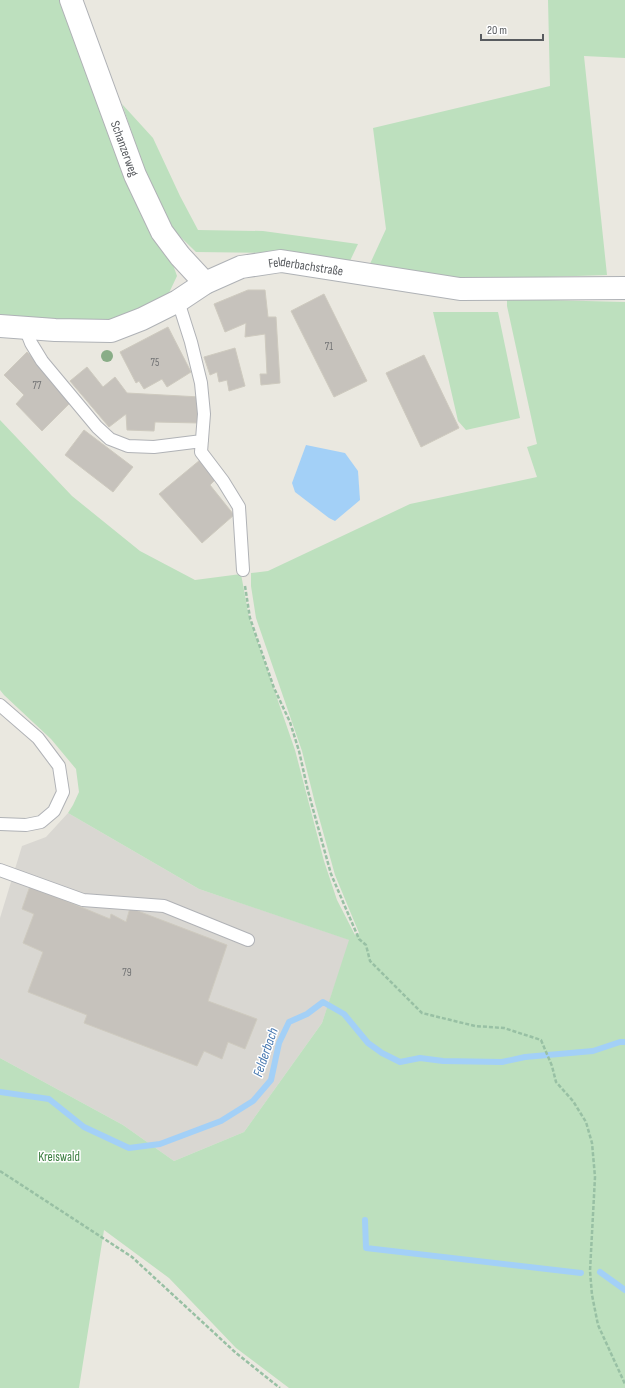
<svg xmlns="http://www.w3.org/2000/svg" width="625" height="1388" font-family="'Sofia Sans Condensed',sans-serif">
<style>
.industrial{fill:#d9d7d2}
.green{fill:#bde0be}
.water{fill:#a3d0f7}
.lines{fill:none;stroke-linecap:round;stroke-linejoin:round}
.stream{stroke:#a3d0f7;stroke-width:6}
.building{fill:#c6c2bc;stroke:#cecabf}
.lane-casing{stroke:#b0b2b6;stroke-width:14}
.street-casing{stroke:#b0b2b6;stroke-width:24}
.secondary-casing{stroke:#afb2b6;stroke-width:24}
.path{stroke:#98c0a4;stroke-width:2.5;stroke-dasharray:4 2;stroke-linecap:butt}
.lane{stroke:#fff;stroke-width:12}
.street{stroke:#fff;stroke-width:22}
.secondary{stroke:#fff;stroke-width:22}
.tree{fill:#89ad87}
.labels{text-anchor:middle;stroke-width:3;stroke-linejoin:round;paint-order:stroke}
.number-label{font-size:11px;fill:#747576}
.street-label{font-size:13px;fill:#585b5f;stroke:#fff}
.park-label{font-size:13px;fill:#3a7d3f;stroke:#fff}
.water-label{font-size:14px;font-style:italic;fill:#4677af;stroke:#fff}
</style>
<rect width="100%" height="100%" fill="#eae8e0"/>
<!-- industrial -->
<path class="industrial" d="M 68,813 L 199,889 L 350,940 L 322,1023 L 244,1132 L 174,1161 L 123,1125 L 0,1058 L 0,918 L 22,846 L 46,837 Z"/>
<!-- green -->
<path class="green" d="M 0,0 L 63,0 L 171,259 L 177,276 L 168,295 L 111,325 L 0,318 Z
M 548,0 L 625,0 L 625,58 L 584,56 L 607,275 L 460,280 L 369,266 L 386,229 L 373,128 L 550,86 Z
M 122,104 L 153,138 L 180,196 L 198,230 L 263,231 L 358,244 L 349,263 L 279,253 L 196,252 L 161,218 Z
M 507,299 L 625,302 L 625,1388 L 289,1388 L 236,1348 L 169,1278 L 104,1230 L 79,1388 L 0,1388 L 0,1058 L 123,1125 L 174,1161 L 244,1132 L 322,1023 L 349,940 L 199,889 L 68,813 L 73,805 L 79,792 L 76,769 L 51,739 L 4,695 L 0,690 L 0,420 L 72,496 L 140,551 L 195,580 L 241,574 L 249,617 L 295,750 L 324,861 L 337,900 L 355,935 L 359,933 L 335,875 L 315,803 L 302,751 L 256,618 L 251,586 L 251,573 L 268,571 L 410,504 L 537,477 L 527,447 L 537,444 L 507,306 Z
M 433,312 L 498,312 L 520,418 L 466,430 L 458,421 Z"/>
<!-- water -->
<path class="water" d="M 306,445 L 345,453 L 358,471 L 360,500 L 335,521 L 329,518 L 295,492 L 292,483 Z"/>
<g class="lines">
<!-- stream -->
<path class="stream" d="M 0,1092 L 49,1099 L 84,1127 L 129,1148 L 160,1144 L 221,1121 L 253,1101 L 271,1080 L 279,1043 L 289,1022 L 307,1014 L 323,1002 L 344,1014 L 368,1043 L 382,1053 L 400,1062 L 420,1058 L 443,1061 L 502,1062 L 525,1057 L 593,1051 L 620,1042 L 625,1042
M 365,1220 L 366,1248 L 581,1273
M 600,1272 L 625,1290"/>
</g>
<!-- building -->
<path class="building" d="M 248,290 L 265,290 L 268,317 L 276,317 L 280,383 L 261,385 L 260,374 L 267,374 L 265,334 L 245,337 L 246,323 L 225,332 L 214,304 Z
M 324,294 L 367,381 L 334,397 L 291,311 Z
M 168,327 L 191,372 L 167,387 L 162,379 L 144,389 L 139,381 L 136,383 L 120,352 Z
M 235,348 L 245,386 L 229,391 L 227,380 L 219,382 L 217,372 L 210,375 L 204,357 Z
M 27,352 L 73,400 L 42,431 L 16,404 L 24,395 L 4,375 Z
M 424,355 L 459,428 L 421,447 L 386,373 Z
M 87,367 L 103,387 L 115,377 L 127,393 L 200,397 L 199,423 L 155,422 L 154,431 L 127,430 L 126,414 L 109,427 L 70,381 Z
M 84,430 L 133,467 L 113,492 L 65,455 Z
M 200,460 L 216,479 L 210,485 L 234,515 L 202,543 L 159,494 Z
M 30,886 L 110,919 L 111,914 L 126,922 L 130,908 L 227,945 L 208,1001 L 257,1019 L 245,1049 L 228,1042 L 222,1059 L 204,1051 L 197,1066 L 84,1023 L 87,1015 L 28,992 L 43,952 L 23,943 L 34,914 L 22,909 Z"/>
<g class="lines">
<!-- lane casing -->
<g class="lane-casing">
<path id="lane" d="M 178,301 L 191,342 L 201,383 L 204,414 L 201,452 L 223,481 L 239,507 L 243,570
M 25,328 L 31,343 L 42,361 L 97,427 L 110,439 L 128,446 L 154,447 L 202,441
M 0,705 L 38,738 L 59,766 L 63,792 L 54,811 L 41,822 L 26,825 L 0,824
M 0,870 L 83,900 L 164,906 L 248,940"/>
</g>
<!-- street casing -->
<g class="street-casing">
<g id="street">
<path id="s1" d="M 71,0 L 135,175 L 162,232 L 180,256 L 205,283"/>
</g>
</g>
<!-- secondary casing -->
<g class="secondary-casing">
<g id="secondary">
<path id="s2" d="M 0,326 L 55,330 L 111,331 L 142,319 L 178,301 L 205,283 L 241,267 L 281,261 L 460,289 L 625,288"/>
</g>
</g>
<!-- path -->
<path class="path" d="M 245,586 L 250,618 L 274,688 L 290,722 L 299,751 L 308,791 L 331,874 L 359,939 L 366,945 L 370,961 L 422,1013 L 475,1026 L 504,1028 L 541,1040 L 552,1066 L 556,1082 L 573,1101 L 581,1114 L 586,1122 L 592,1143 L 595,1177 L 590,1271 L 592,1295 L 598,1325 L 625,1384
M 0,1171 L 132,1257 L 236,1353 L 280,1388"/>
<!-- lane -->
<use href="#lane" class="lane"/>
<!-- street -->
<use href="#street" class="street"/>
<!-- secondary -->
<use href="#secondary" class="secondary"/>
</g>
<!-- trees -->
<circle class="tree" cx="107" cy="356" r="6"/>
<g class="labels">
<!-- number labels -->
<g class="number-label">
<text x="329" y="350">71</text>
<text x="155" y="366">75</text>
<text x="37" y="389">77</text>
<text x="127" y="976">79</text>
</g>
<!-- street labels -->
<g class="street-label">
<text dy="5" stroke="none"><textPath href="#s1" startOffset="158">Schanzerweg</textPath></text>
<text dy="5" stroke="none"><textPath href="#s2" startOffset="322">Felderbachstraße</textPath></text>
</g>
<!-- park labels -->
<g class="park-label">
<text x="59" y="1161">Kreiswald</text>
</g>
<!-- water labels -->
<g class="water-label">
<text transform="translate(265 1052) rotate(-71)" y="5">Felderbach</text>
</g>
</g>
<!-- scale -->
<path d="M481 34v6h62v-6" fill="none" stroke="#585b5f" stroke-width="2"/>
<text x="487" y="34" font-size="12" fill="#585b5f" stroke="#ffffff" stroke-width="3" paint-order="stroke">20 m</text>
</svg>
